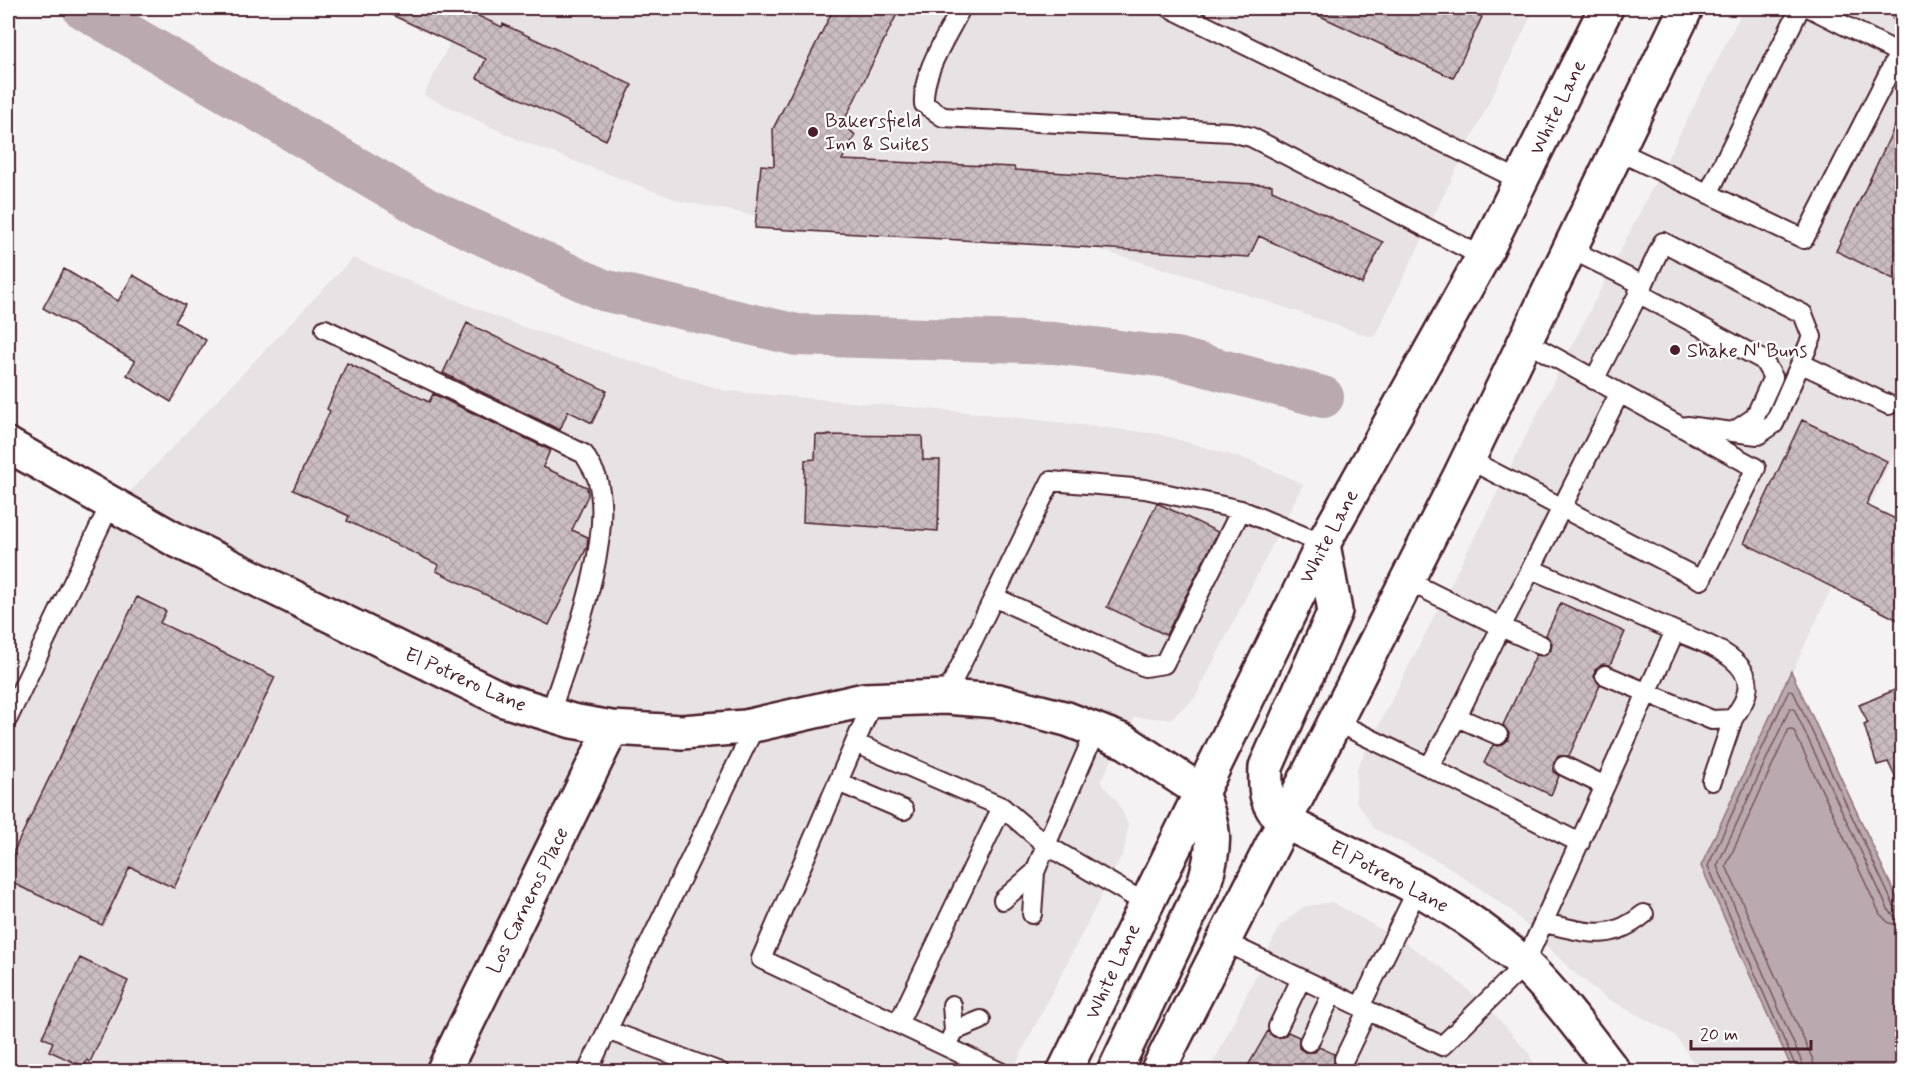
<svg xmlns="http://www.w3.org/2000/svg" width="1910" height="1079" font-family="Mynerve,sans-serif">
<style>
.built{fill:#e7e2e3}
.water{fill:#baa9ae;stroke:#8d727a;stroke-width:1.5}
.lines{fill:none;stroke-linecap:round;stroke-linejoin:round}
.shore{stroke:#77565f;stroke-width:1.5}
.canal{stroke:#baa9ae;stroke-width:42}
.building{fill:url(#building-cross-hatch);stroke:#4a1f2b;stroke-width:1.5}
.service-casing{stroke:#4a1f2b;stroke-width:22}
.minor-casing{stroke:#4a1f2b;stroke-width:38}
.secondary-casing{stroke:#4a1f2b;stroke-width:38}
.service{stroke:#fff;stroke-width:18}
.minor{stroke:#fff;stroke-width:33}
.secondary{stroke:#fff;stroke-width:33}
.poi-dot{fill:#4a1f2b;stroke:#fff;stroke-width:2}
.labels{text-anchor:middle;stroke-width:4.5;stroke-linejoin:round;paint-order:stroke}
.street-label{font-size:20px;fill:#4a1f2b;stroke:#fff}
.poi-label{font-size:20px;fill:#4a1f2b;stroke:#fff;text-anchor:start}
</style>
<defs>
<pattern id="building-cross-hatch" width="8" height="8" patternUnits="userSpaceOnUse" patternTransform="scale(1.5)"><rect width="8" height="8" fill="#cabdc1"/><path d="M0 0l8 8M0 8l8-8" fill="none" stroke="#afa2a6"/></pattern>
</defs>
<rect width="100%" height="100%" fill="#f4f2f2"/>
<filter id="ink" filterUnits="userSpaceOnUse"><feTurbulence type="fractalNoise" baseFrequency=".0167" numOctaves="2"/><feDisplacementMap in="SourceGraphic" scale="12" xChannelSelector="R" yChannelSelector="G"/><feConvolveMatrix kernelMatrix="1 2 1 2 8 2 1 2 1" color-interpolation-filters="sRGB"/></filter>
<g filter="url(#ink)">
<!-- built -->
<path class="built" d="M 467,8 L 1535,8 L 1374,338 L 1216,284 L 1066,240 L 793,223 L 680,201 L 519,140 L 424,95 Z
M 1744,8 L 1902,8 L 1902,436 L 1702,866 L 1793,1071 L 1699,1071 L 1675,1035 L 1606,998 L 1571,970 L 1512,911 L 1446,865 L 1375,829 L 1356,801 L 1357,768 Z
M 353,258 L 514,324 L 726,391 L 976,413 L 1159,434 L 1251,461 L 1303,484 L 1195,698 L 1170,719 L 1135,717 L 1100,782 L 1118,802 L 1128,825 L 1124,851 L 1012,1071 L 8,1072 L 8,691 L 102,521 Z
M 1332,902 L 1407,944 L 1445,970 L 1492,1011 L 1530,1055 L 1536,1071 L 1209,1072 L 1280,926 L 1303,907 Z"/>
<!-- water -->
<path class="water" d="M 1791,671 L 1902,909 L 1902,1071 L 1793,1071 L 1701,866 Z"/>
<g class="lines">
<!-- shore -->
<path class="shore" d="M 1798,1072 L 1708,866 L 1789,690 L 1793,691 L 1894,906 L 1902,910
M 1806,1072 L 1717,866 L 1790,708 L 1794,709 L 1888,909 L 1894,916 L 1902,917
M 1815,1072 L 1813,1060 L 1726,866 L 1789,729 L 1794,731 L 1880,914 L 1889,923 L 1902,926"/>
<!-- canal -->
<path class="canal" d="M 83,8 L 425,208 L 603,290 L 797,335 L 1054,343 L 1176,358 L 1323,397"/>
</g>
<!-- building -->
<path class="building" d="M 377,8 L 461,8 L 502,27 L 503,24 L 632,85 L 606,140 L 477,78 L 486,59 Z
M 834,8 L 900,8 L 843,123 L 855,135 L 842,160 L 1014,167 L 1015,170 L 1272,185 L 1272,190 L 1383,242 L 1362,284 L 1259,236 L 1249,257 L 755,228 L 761,165 L 774,166 L 773,129 Z
M 1303,8 L 1462,8 L 1482,17 L 1453,78 Z
M 1902,111 L 1902,283 L 1836,251 Z
M 64,269 L 118,301 L 133,275 L 185,305 L 175,322 L 206,340 L 171,402 L 127,375 L 135,361 L 43,308 Z
M 467,323 L 607,391 L 592,423 L 568,411 L 560,430 L 443,373 Z
M 347,363 L 429,402 L 433,394 L 550,450 L 543,467 L 587,487 L 588,495 L 572,530 L 588,537 L 587,547 L 549,625 L 436,571 L 439,565 L 347,521 L 349,516 L 293,490 L 330,411 L 327,409 Z
M 1802,420 L 1887,461 L 1866,505 L 1902,522 L 1902,622 L 1744,543 Z
M 816,435 L 922,436 L 923,460 L 940,460 L 938,531 L 803,522 L 805,460 L 815,459 Z
M 1157,503 L 1218,532 L 1166,635 L 1107,607 Z
M 137,597 L 166,611 L 160,623 L 275,677 L 174,888 L 130,867 L 102,925 L 8,881 L 8,863 Z
M 1561,603 L 1625,632 L 1610,665 L 1603,664 L 1595,670 L 1594,677 L 1600,685 L 1569,756 L 1558,756 L 1554,762 L 1554,772 L 1559,776 L 1551,795 L 1484,763 L 1493,745 L 1500,746 L 1508,740 L 1509,733 L 1503,725 L 1536,655 L 1543,656 L 1551,650 L 1552,643 L 1546,635 Z
M 1902,687 L 1902,791 L 1888,762 L 1877,765 L 1864,725 L 1868,723 L 1859,705 Z
M 80,958 L 128,981 L 90,1062 L 87,1060 L 84,1067 L 49,1051 L 53,1042 L 42,1037 Z
M 1268,1031 L 1274,1037 L 1284,1037 L 1288,1032 L 1299,1037 L 1299,1048 L 1305,1052 L 1315,1052 L 1319,1047 L 1334,1054 L 1334,1065 L 1340,1069 L 1350,1069 L 1354,1064 L 1369,1071 L 1245,1071 Z"/>
<g class="lines">
<!-- service casing -->
<g class="service-casing">
<path id="service" d="M 961,8 C 947,37 922,71 924,104 L 943,117 L 1231,132 L 1251,137 L 1483,257
M 1170,8 L 1521,181
M 1810,8 L 1899,53
M 1898,8 L 1902,14
M 1618,151 L 1804,239 L 1902,47
M 1708,194 L 1800,8
M 1570,249 L 1643,285 L 1663,242 L 1803,314 L 1812,337 L 1774,424 L 1758,435 L 1733,432
M 1638,293 L 1763,360 L 1773,377 L 1755,417 L 1733,432 L 1687,426
M 325,329 L 584,454 C 588,461 594,470 597,478 C 616,539 569,654 550,714
M 1802,364 L 1889,405
M 1594,380 L 1643,285
M 1468,459 L 1701,580 L 1756,468 L 1525,341
M 1531,569 L 1619,394
M 994,597 L 1145,667 L 1164,664 L 1241,510
M 1605,675 L 1712,720 L 1733,719 C 1737,712 1743,705 1745,698 C 1761,660 1700,641 1675,631
M 945,697 L 1051,481 L 1145,489 L 1241,510 L 1323,544
M 874,699 L 761,959 L 1000,1072
M 1457,717 L 1498,735
M 8,718 L 110,505
M 1334,721 L 1429,767 L 1457,717 L 1501,627 L 1406,580
M 855,743 L 1002,807 L 1046,845 L 1096,730
M 1564,766 L 1605,786
M 1429,767 L 1580,843
M 1712,781 L 1733,719
M 838,782 L 904,810
M 1003,900 L 1035,872 L 1046,845 L 1145,903
M 1032,914 L 1035,872
M 1543,923 C 1585,931 1608,944 1644,914
M 1221,940 L 1442,1046 L 1524,965 L 1675,631 L 1531,569 L 1501,627 L 1541,645
M 1360,1007 L 1418,888
M 898,1024 L 1002,807
M 1278,1027 L 1301,979
M 607,1030 L 720,1072
M 954,1031 L 981,1020
M 1309,1042 L 1332,994
M 947,1047 L 954,1031 L 952,1005
M 1344,1059 L 1367,1011
M 587,1072 L 756,724"/>
</g>
<!-- minor casing -->
<g class="minor-casing">
<path id="minor" d="M 8,445 L 174,539 L 504,700 L 572,721 L 612,728 L 682,732 L 745,727 L 864,700 L 945,697 L 998,701 L 1067,719 L 1126,742 L 1200,791
M 1283,821 C 1368,863 1456,900 1526,966 C 1559,998 1586,1036 1614,1072
M 443,1072 L 612,728"/>
</g>
<!-- secondary casing -->
<g class="secondary-casing">
<path id="secondary" d="M 1283,821 C 1265,804 1265,790 1266,767 L 1335,611 L 1323,544
M 1064,1072 L 1323,544 L 1483,257 L 1606,8
M 1114,1072 L 1204,884 C 1216,845 1216,830 1200,791
M 1157,1072 L 1460,476 L 1686,8"/>
</g>
<!-- service -->
<use href="#service" class="service"/>
<!-- minor -->
<use href="#minor" class="minor"/>
<!-- secondary -->
<use href="#secondary" class="secondary"/>
</g>
</g>
<!-- markers -->
<g class="poi-dot">
<circle cx="813" cy="132" r="6"/>
<circle cx="1675" cy="350" r="6"/>
</g>
<g class="labels">
<!-- street labels -->
<g class="street-label">
<text transform="translate(1557 107) rotate(-64)" y="7">White Lane</text>
<text transform="translate(1328 536) rotate(-62)" y="7">White Lane</text>
<text transform="translate(466 679) rotate(24)" y="7">El Potrero Lane</text>
<text transform="translate(1390 876) rotate(28)" y="7">El Potrero Lane</text>
<text transform="translate(527 900) rotate(-64)" y="7">Los Carneros Place</text>
<text transform="translate(1112 971) rotate(-65)" y="7">White Lane</text>
</g>
<!-- poi labels -->
<g class="poi-label">
<text x="825" y="127">Bakersfield<tspan x="825" dy="23">Inn &amp; Suites</tspan></text>
<text x="1687" y="357">Shake N' Buns</text>
</g>
</g>
<!-- margin -->
<rect width="1910" height="1079" fill="none" stroke="#fff" stroke-width="30"/>
<rect x="15" y="15" width="1880" height="1049" fill="none" stroke="#4a1f2b" stroke-width="2" filter="url(#ink)"/>
<!-- scale -->
<path d="M1691 1040v9h120v-9" fill="none" stroke="#4a1f2b" stroke-width="3"/>
<text x="1700" y="1040" font-size="18" fill="#4a1f2b" stroke="#ffffff" stroke-width="4.5" paint-order="stroke">20 m</text>
</svg>
